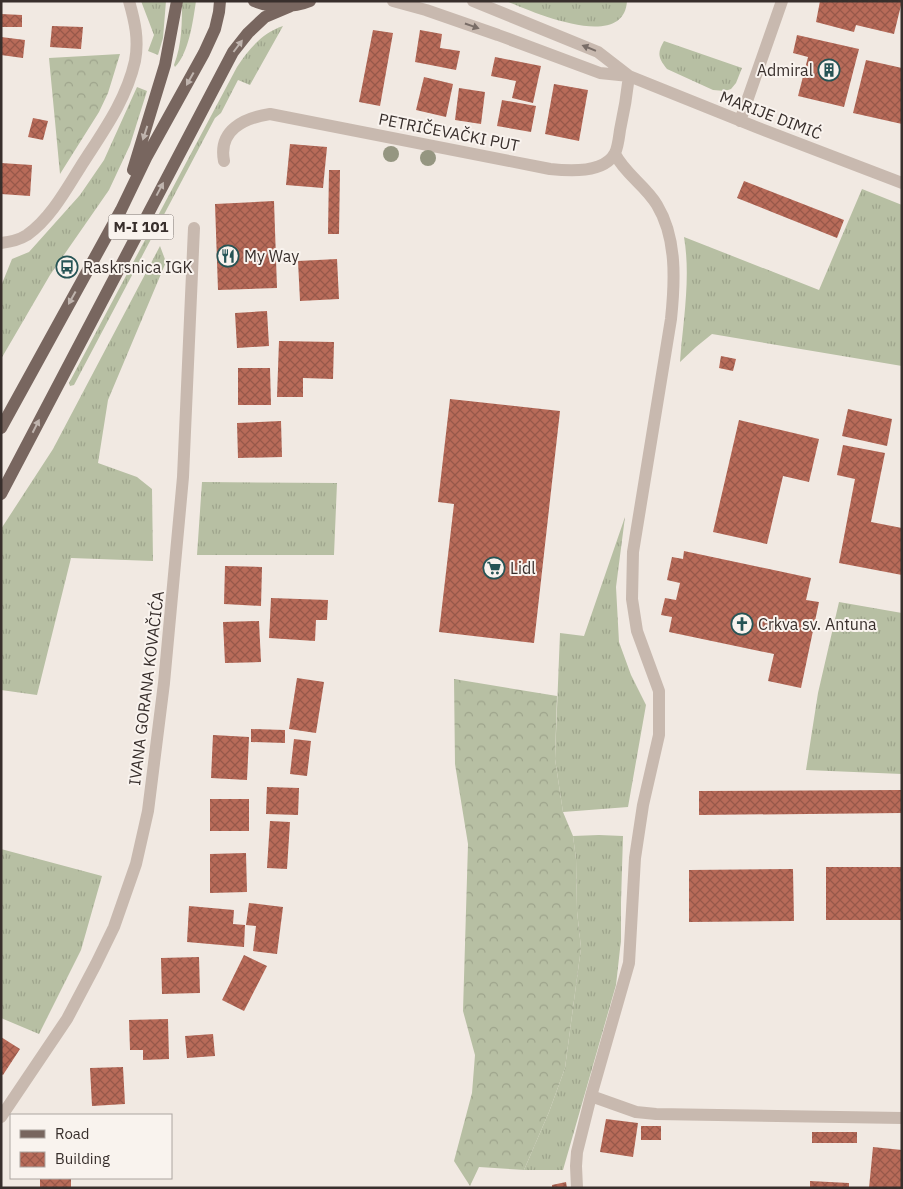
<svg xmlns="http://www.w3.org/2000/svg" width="903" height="1189" font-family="'IBM Plex Sans',sans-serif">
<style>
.grass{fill:url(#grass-tufts)}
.forest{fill:url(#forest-crowns)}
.building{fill:url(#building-cross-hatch)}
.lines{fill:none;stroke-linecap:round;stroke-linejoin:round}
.minor{stroke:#c8b9af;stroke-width:12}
.major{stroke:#78665f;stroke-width:12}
.tree{fill:#959681}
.oneway{fill:#796d67}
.oneway2{fill:#bfb4ae}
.labels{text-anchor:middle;stroke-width:4;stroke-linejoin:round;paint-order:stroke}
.shield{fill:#f9f3ee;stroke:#726a66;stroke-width:1}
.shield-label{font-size:15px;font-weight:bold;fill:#382f2c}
.poi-label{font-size:16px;fill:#382f2c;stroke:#f9f3ee;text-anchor:start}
.street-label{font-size:16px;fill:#382f2c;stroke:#f9f3ee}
</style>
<defs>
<pattern id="grass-tufts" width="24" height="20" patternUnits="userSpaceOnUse" patternTransform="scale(1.25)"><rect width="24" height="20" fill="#b7bfa3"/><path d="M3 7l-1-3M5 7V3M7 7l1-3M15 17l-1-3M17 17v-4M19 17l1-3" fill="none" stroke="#9ea48c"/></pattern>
<pattern id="forest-crowns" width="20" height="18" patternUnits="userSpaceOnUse" patternTransform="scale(1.25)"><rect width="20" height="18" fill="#b7bfa3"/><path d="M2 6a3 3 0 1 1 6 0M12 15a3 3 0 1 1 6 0" fill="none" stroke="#9ea48c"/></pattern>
<pattern id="building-cross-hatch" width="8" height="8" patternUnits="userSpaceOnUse" patternTransform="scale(1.25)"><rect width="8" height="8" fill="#b86b59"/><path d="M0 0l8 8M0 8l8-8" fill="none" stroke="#97584a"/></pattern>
</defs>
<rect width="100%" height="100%" fill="#f1e9e2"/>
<!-- grass -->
<path class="grass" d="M 141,1 L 166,1 L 163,38 L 158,55 L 148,51 L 154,35 Z
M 182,1 L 196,1 C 193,21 189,53 175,67 L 174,65 C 182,44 182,23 182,1 Z
M 506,1 L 614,2 L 627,1 C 624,53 530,11 506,1 Z
M 283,26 L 250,85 L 238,80 L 221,113 L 215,118 L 74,385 L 70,386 L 69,383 L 237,67 C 249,49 262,33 283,26 Z
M 664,41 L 742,68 L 736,83 L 731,89 L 725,91 L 713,90 L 667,69 C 658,58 657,53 664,41 Z
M 137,87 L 147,91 L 130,145 L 109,190 L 50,275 L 1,359 L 1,286 L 12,259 L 29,252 L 80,195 L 104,160 Z
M 862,189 L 902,205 L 902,366 L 712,334 L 696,347 L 680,362 C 683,321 691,278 684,237 L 819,290 Z
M 160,246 L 166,262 L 108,400 L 98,463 L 137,477 L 152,489 L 153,561 L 71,558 L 37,695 L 1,690 L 1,529 L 53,449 Z
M 202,482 L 337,483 L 334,555 L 197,555 Z
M 625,517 L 616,587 L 619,642 L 631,675 L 646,705 L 628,807 L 563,812 L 555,759 L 560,633 L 584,636 Z
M 839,602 L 902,613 L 902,774 L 806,770 L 818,693 Z
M 599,835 L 623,836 L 621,902 L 621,940 L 616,985 L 563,1170 L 524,1170 L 549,1112 L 565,1068 L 581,948 L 577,911 L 576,859 L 573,836 Z
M 1,849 L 102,876 L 81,950 L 39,1034 L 1,1018 Z"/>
<!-- forest -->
<path class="forest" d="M 120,54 L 108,93 L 99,112 L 60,174 L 49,58 Z
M 454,679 L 557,696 L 555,759 L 563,812 L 573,836 L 576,859 L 577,911 L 581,948 L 565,1068 L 549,1112 L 524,1170 L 479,1167 L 470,1186 L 454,1161 L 472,1093 L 475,1055 L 463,1011 L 468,844 L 455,764 Z"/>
<!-- building -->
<path class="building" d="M 820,1 L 902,1 L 894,34 L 856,25 L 854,32 L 816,22 Z
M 1,14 L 22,15 L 22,27 L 1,27 Z
M 52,26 L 83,27 L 81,49 L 50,47 Z
M 373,30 L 393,33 L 380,106 L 359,102 Z
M 420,30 L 442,34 L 440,48 L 460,51 L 456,70 L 415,62 Z
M 797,35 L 859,49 L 844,107 L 798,96 L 808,57 L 793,53 Z
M 1,37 L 25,40 L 23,58 L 1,55 Z
M 495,57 L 541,66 L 533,103 L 512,98 L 516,81 L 491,76 Z
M 866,60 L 902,68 L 902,124 L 853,113 Z
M 424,77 L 453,84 L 446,117 L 416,110 Z
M 554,84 L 588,90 L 579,141 L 545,134 Z
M 459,88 L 485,92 L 481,124 L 455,120 Z
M 502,100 L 536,106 L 531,132 L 497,126 Z
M 33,118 L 48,121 L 43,140 L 28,137 Z
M 290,144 L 327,147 L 323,188 L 286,185 Z
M 1,163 L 32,165 L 30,196 L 1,194 Z
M 329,170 L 340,170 L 339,234 L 328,234 Z
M 744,181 L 844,220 L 837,238 L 737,198 Z
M 274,201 L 277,288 L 218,290 L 215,204 Z
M 337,259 L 339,299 L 300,301 L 298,261 Z
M 267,311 L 269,346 L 237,348 L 235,313 Z
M 279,341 L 334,342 L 333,379 L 303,378 L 303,397 L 277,397 Z
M 721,356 L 736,359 L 733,371 L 719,368 Z
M 238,368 L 270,368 L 271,405 L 238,405 Z
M 450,399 L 560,411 L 534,643 L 439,632 L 454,504 L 438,502 Z
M 848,409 L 892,419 L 887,446 L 842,436 Z
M 739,420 L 819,439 L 809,482 L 783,476 L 767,544 L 713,532 Z
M 281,421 L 282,457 L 238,458 L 237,423 Z
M 843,445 L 885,453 L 871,522 L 902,528 L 902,575 L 839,563 L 855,479 L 837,475 Z
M 684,551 L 811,578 L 806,600 L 819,602 L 801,688 L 768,681 L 774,654 L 669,632 L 672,617 L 661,615 L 665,598 L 676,600 L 680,583 L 667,580 L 672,557 L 683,559 Z
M 225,566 L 262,567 L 261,606 L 224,604 Z
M 271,598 L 328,600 L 327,620 L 316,620 L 315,641 L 269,638 Z
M 259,621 L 261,662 L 225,663 L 223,622 Z
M 297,678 L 324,682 L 316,733 L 289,729 Z
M 251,729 L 285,730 L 285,743 L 251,742 Z
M 213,735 L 249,737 L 247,780 L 211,778 Z
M 294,739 L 311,741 L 307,776 L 290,774 Z
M 267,787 L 299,788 L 298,815 L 266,814 Z
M 902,790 L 902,813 L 699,815 L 699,791 Z
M 210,799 L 249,799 L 249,831 L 210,831 Z
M 270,821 L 290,822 L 287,869 L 267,868 Z
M 246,853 L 247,892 L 210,893 L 210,854 Z
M 826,867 L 902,867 L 902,920 L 826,920 Z
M 793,869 L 794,921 L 689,922 L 689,870 Z
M 249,903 L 283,907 L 277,954 L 253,951 L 256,926 L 246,925 Z
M 189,906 L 234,910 L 233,924 L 245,925 L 244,947 L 187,942 Z
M 244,955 L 267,966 L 244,1011 L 222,1000 Z
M 199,957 L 200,993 L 162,994 L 161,958 Z
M 168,1019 L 169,1059 L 143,1060 L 143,1050 L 130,1050 L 129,1020 Z
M 213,1034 L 215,1056 L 187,1058 L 185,1036 Z
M 1,1037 L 20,1049 L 3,1075 L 1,1074 Z
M 123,1067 L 125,1104 L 92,1106 L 90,1068 Z
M 606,1119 L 638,1123 L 633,1157 L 600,1152 Z
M 641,1126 L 661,1126 L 661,1140 L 641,1140 Z
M 812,1132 L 857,1132 L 857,1143 L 812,1143 Z
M 873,1147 L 902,1150 L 902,1188 L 869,1188 Z
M 40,1178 L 71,1178 L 71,1187 L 40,1188 Z
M 810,1181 L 849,1183 L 849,1188 L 810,1188 Z
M 566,1182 L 567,1188 L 552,1188 L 552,1185 Z"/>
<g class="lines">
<!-- minor -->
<path class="minor" d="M 393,1 L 426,10 L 498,35 L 600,73 L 629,76
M 473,1 L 598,52 L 629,76 L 756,127 L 902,183
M 740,121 L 782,1
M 224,161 C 218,130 244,118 270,114 L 550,169 C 568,171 604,174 615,153 C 618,147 619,137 620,130 C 624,112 627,94 629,76
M 1,243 C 10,242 19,240 27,235 C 50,219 66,190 81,166 C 102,133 126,101 135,61 C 139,40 135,22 129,1
M 591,1096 L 636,1112 L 656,1114 L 902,1118
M 1,1117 L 67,1019 L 96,964 L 114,927 L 136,864 L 148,811 L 164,683 L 183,477 L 194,228
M 577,1188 L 576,1166 L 577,1152 L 591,1096 L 629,963 L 635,858 L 643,805 L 659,735 L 659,691 L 637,631 L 632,599 L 633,552 L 671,319 C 675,281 677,238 657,205 C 646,186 625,174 615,154"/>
<!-- major -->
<path class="major" d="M 254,1 C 271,8 293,8 310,1
M 133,170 L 165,65 L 177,1
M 1,428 L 121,210 L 147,156 L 204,53 L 215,29 L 219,12 L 220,1
M 1,494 L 233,52 L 248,33 L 265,17 L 291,6"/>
</g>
<!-- trees -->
<g class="tree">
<circle cx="391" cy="154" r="8"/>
<circle cx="428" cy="158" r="8"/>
</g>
<!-- one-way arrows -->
<defs><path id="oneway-solid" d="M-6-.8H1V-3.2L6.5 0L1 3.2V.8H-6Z" transform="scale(1.25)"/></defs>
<g class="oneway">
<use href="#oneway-solid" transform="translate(472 26) rotate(19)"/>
<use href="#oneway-solid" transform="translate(589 48) rotate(-158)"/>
</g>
<g class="oneway2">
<use href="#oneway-solid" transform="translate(238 46) rotate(-53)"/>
<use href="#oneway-solid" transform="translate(190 79) rotate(119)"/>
<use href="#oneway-solid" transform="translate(145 133) rotate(108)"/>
<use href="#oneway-solid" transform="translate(160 189) rotate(-62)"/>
<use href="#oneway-solid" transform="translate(72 298) rotate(119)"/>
<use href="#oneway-solid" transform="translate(36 426) rotate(-63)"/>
</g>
<!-- icons -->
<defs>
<g id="building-ring" transform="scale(1.125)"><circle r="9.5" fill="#f9f3ee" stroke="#265455" stroke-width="1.5"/><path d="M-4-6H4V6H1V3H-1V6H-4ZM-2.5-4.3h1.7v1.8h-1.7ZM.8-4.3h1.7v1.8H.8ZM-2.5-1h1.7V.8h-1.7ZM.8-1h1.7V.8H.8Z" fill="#265455"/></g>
<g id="restaurant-ring" transform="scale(1.125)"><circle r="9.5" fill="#f9f3ee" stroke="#265455" stroke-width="1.5"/><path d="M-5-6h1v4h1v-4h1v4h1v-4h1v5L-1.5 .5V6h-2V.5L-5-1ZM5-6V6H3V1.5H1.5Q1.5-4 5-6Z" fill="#265455"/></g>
<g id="bus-ring" transform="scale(1.125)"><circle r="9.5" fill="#f9f3ee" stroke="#265455" stroke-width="1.5"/><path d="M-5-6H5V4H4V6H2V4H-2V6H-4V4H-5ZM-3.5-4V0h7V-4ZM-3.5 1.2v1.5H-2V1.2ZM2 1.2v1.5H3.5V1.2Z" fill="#265455"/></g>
<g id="supermarket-ring" transform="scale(1.125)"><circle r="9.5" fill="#f9f3ee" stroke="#265455" stroke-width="1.5"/><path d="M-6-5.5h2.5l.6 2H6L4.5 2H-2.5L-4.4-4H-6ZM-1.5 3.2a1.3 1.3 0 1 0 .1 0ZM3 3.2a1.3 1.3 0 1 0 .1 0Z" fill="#265455"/></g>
<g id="church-ring" transform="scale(1.125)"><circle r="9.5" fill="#f9f3ee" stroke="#265455" stroke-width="1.5"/><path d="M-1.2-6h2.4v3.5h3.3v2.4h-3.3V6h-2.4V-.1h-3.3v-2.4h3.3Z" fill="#265455"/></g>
</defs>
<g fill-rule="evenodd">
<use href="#building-ring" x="829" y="70"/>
<use href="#restaurant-ring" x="228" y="256"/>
<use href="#bus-ring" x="67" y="267"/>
<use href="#supermarket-ring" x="494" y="568"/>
<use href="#church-ring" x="742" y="624"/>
</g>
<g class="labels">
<!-- shield labels -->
<rect class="shield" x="108.5" y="214.5" width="65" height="25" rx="4"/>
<g class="shield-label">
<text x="141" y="232">M-I 101</text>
</g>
<!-- poi labels -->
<g class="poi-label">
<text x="813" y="76" text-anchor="end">Admiral</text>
<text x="244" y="262">My Way</text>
<text x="83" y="273">Raskrsnica IGK</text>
<text x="510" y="574">Lidl</text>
<text x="758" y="630">Crkva sv. Antuna</text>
</g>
<!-- street labels -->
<g class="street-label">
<text transform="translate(771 115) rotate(21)" y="6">MARIJE DIMIĆ</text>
<text transform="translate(449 132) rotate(11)" y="6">PETRIČEVAČKI PUT</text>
<text transform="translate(146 688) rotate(-83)" y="6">IVANA GORANA KOVAČIĆA</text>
</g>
</g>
<!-- border -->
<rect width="903" height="1189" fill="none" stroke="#382f2c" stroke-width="5"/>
<!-- legend -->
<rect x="10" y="1114" width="162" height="65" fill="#f9f3ee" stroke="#aca5a0"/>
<rect x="20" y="1130" width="25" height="8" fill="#78665f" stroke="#aca5a0"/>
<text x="55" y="1139" font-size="15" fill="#382f2c">Road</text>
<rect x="20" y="1152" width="25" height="15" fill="url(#building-cross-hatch)" stroke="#aca5a0"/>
<text x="55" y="1164" font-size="15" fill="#382f2c">Building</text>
</svg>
